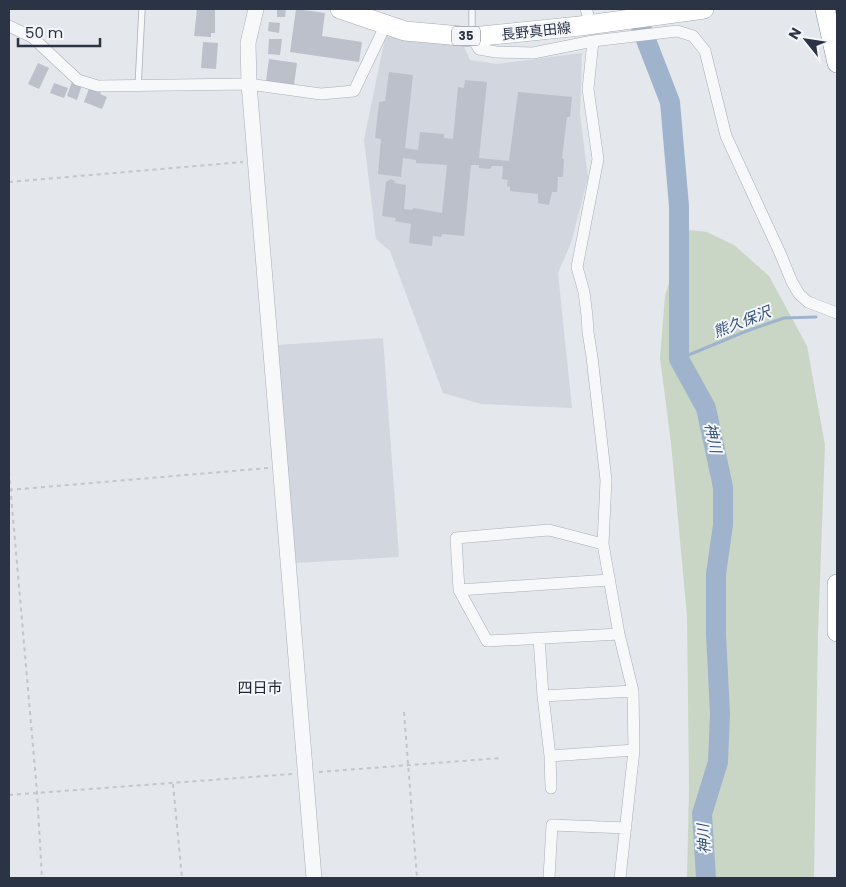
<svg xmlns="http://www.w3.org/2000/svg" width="846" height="887" font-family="Poppins,'Noto Sans JP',sans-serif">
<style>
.built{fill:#d2d6de}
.green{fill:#c9d6c5}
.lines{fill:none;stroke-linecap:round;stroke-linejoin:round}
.stream{stroke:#9fb4cc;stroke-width:3}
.river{stroke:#9fb4cc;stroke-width:20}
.building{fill:#bbc0ca}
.service-casing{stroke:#a9aeb7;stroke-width:7}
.minor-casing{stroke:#a9aeb7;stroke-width:12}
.tertiary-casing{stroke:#a9aeb7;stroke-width:16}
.primary-casing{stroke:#a3abb8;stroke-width:20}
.trunk-casing{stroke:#8b94a3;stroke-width:20}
.path{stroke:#c2c5cb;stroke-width:2;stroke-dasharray:4 4;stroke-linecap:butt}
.service{stroke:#f7f8fa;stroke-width:5.5}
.minor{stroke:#f7f8fa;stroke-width:11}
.tertiary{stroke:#f7f8fa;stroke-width:15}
.primary{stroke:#fff;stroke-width:19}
.trunk{stroke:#fff;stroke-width:19}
.labels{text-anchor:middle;stroke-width:4;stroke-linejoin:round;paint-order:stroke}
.shield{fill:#f4f6f9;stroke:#676e7b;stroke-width:1}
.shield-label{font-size:12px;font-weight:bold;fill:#2b3445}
.street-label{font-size:14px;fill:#2b3445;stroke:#f4f6f9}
.water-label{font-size:15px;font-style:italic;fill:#34527a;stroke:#f4f6f9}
.neighbourhood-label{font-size:15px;fill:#1d2536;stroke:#f4f6f9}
</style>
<rect width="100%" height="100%" fill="#e4e7ec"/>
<!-- built -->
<path class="built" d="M 386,33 L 463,44 L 470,60 L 497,64 L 582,53 L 580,114 L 588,178 L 571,243 L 558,273 L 572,408 L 481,404 L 443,393 L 390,251 L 376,239 L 364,140 Z
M 383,338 L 399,557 L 295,563 L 277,345 Z"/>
<!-- green -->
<path class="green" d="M 690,230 L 707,232 L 734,245 L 769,276 L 807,346 L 825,445 L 818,633 L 814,878 L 687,878 L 689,787 L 687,616 L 671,443 L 660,358 L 665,296 L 681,242 Z"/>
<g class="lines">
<!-- stream -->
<path class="stream" d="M 679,359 L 744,332 L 784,318 L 816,317"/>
<!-- river -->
<path class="river" d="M 634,9 L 670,102 L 679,206 L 679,359 L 706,408 L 723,487 L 723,525 L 716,574 L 716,634 L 720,714 L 718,762 L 702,814 L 706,878"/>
</g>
<!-- building -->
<path class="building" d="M 197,9 L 215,9 L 215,33 L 211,33 L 211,37 L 194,36 Z
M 277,9 L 286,9 L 285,17 L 277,17 Z
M 296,9 L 325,13 L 322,36 L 362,42 L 359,62 L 290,52 Z
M 269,22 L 280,23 L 279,33 L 268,31 Z
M 269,39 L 282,39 L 280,55 L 268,54 Z
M 203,42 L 218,43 L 216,69 L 201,68 Z
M 269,59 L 297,63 L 294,85 L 266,81 Z
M 38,63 L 49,68 L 39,89 L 28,84 Z
M 389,72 L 413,75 L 405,148 L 418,150 L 420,132 L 444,134 L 444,138 L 453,139 L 458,87 L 464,88 L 465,80 L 487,82 L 479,158 L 509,161 L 518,92 L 572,97 L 570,117 L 567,117 L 562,158 L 564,159 L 563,177 L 558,177 L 557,192 L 552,192 L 549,205 L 538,203 L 538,194 L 510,191 L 510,187 L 507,186 L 508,180 L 502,179 L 503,166 L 492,166 L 490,169 L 479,168 L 479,165 L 471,165 L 464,236 L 442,234 L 441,237 L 433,236 L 432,246 L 409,243 L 411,224 L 395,221 L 396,218 L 382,216 L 386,182 L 391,179 L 395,181 L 394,183 L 406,185 L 404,209 L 412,210 L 414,208 L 442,213 L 447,165 L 416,163 L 416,160 L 403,158 L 401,177 L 378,174 L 381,139 L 375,138 L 379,102 L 385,101 Z
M 72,82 L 82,85 L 77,100 L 67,96 Z
M 54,83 L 68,88 L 64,98 L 50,93 Z
M 90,86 L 102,90 L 100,94 L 107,97 L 102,109 L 84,102 Z"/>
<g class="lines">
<!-- service casing -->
<g class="service-casing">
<path id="service" d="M 472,34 L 472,9
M 138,87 L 142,9"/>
</g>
<!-- minor casing -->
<g class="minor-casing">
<path id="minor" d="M 586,9 L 589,18
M 9,26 L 32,37 L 78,80 L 98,86 L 249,84 L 321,94 L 354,91 L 386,24
M 472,37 L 479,49 L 496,52 L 533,53 L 593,41 L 677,31 L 693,36 L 705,51 L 726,136 L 780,253 L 792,282 L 799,294 L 808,302 L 837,313
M 593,41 L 588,89 L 598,159 L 577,267 L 584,292 L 587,316 L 588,332 L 592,357 L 606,480 L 603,544 L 619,634 L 633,691 L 634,750 L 620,878
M 603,544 L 549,530 L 456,538 L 459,590 L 487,641 L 619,634
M 459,590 L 609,580
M 539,638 L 543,696
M 633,691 L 543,696 L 550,756 L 634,750
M 550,756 L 551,788
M 549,878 L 552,825 L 626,828"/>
</g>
<!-- tertiary casing -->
<g class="tertiary-casing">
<path id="tertiary" d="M 256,9 L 248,43 L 249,84 L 314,878"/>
</g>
<!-- primary casing -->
<g class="primary-casing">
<path id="primary" d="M 340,9 L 405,31 L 472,37 L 580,26 L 704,9"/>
</g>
<!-- trunk casing -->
<g class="trunk-casing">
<path id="trunk" d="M 825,9 L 837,63
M 837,584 L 837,632"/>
</g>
<!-- path -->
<path class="path" d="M 9,182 L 243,162
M 9,472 L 37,792 L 42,878
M 9,490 L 268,468
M 404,712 L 417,878
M 319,772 L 501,758
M 173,784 L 182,878
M 9,795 L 292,774"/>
<!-- service -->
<use href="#service" class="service"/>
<!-- minor -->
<use href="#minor" class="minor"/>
<!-- tertiary -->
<use href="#tertiary" class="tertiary"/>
<!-- primary -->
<use href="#primary" class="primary"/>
<!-- trunk -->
<use href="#trunk" class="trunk"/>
</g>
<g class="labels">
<!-- shield labels -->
<rect class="shield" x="452" y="26.5" width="28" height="19" rx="4"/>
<g class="shield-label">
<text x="466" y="40">35</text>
</g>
<!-- street labels -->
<g class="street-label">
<text transform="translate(536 31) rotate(-6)" y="5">長野真田線</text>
</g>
<!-- water labels -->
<g class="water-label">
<text transform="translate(742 322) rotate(-21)" y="5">熊久保沢</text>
<text transform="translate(713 438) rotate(78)" y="5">神川</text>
<text transform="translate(704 839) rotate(-93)" y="5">神川</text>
</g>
<!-- neighbourhood labels -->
<g class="neighbourhood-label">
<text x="260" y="693">四日市</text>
</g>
</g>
<!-- border -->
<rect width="846" height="887" fill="none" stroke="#2b3445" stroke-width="20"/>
<!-- north arrow -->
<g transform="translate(806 40) rotate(300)" stroke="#f4f6f9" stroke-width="4" paint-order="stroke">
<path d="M0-4L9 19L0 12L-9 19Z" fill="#2b3445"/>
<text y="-8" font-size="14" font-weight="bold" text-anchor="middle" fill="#2b3445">N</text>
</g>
<!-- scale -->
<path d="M18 38v8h82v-8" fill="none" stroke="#2b3445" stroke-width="2.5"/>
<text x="25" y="38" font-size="15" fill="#2b3445" stroke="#f4f6f9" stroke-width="4" paint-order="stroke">50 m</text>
</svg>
